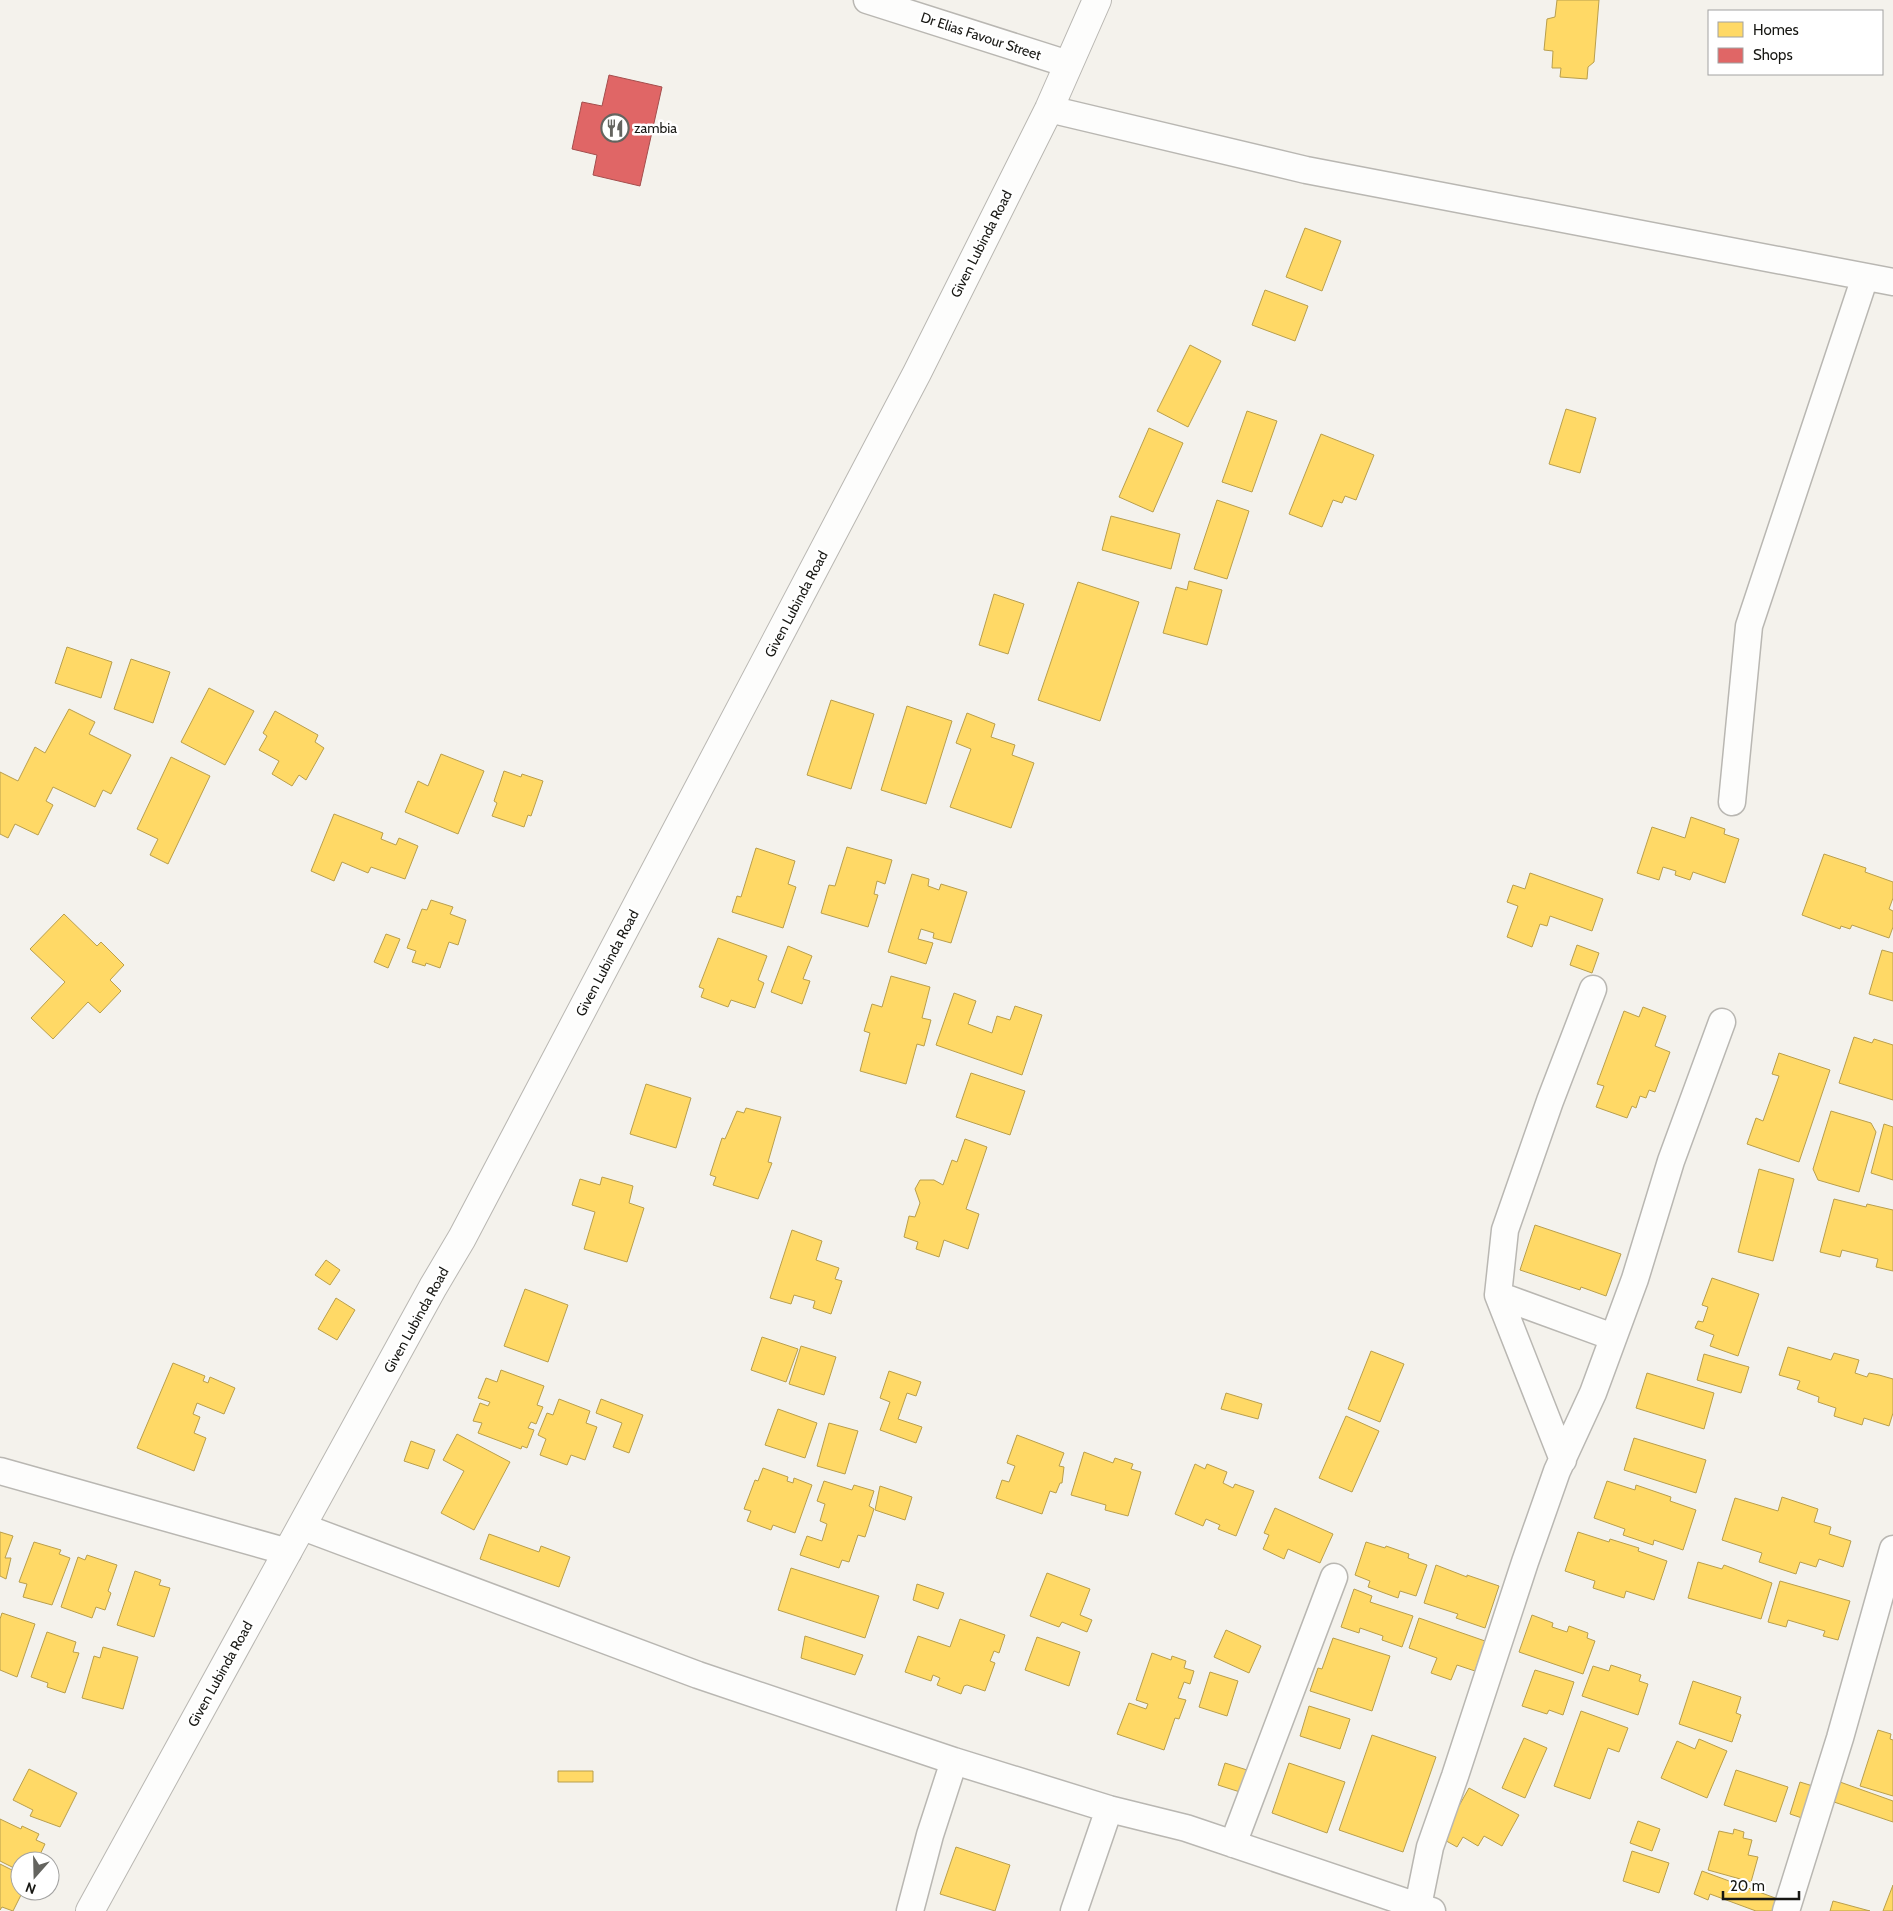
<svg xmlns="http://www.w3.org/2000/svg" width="1893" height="1911" font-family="Cabin,sans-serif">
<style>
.homes{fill:#ffd966;stroke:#b99f4d}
.shops{fill:#e06666;stroke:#a44e4d}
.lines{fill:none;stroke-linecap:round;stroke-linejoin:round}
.street-casing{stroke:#b9b7b2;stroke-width:29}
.secondary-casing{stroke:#b9b7b2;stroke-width:30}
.street{stroke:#fdfdfc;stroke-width:26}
.secondary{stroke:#fdfdfc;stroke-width:28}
.labels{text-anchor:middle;stroke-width:5;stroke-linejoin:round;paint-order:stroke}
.street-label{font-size:14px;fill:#171713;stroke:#fff}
.poi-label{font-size:14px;fill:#171713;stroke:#fff;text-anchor:start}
</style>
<rect width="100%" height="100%" fill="#f4f2ec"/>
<!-- homes -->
<path class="homes" d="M 1557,0 L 1599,0 L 1594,62 L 1588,67 L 1587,79 L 1560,77 L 1561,68 L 1552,68 L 1553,51 L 1544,50 L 1547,19 L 1555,17 Z
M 1305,228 L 1341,241 L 1322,291 L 1286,277 Z
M 1265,290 L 1308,306 L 1295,341 L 1252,325 Z
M 1190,345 L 1221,361 L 1188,427 L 1157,411 Z
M 1566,409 L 1596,418 L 1580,473 L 1549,464 Z
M 1247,411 L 1277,421 L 1252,492 L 1222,482 Z
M 1149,428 L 1183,443 L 1153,512 L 1119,497 Z
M 1321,434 L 1374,455 L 1356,500 L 1345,496 L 1342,503 L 1333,500 L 1322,527 L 1289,514 Z
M 1217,500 L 1249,511 L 1227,579 L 1194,569 Z
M 1111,516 L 1180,534 L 1171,569 L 1102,550 Z
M 1189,581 L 1222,590 L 1207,645 L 1163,633 L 1176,587 L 1187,590 Z
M 1078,582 L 1139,602 L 1100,721 L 1038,700 Z
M 994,594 L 1024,604 L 1008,654 L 979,645 Z
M 67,647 L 112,662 L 101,698 L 55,683 Z
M 131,659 L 170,672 L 153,723 L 114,709 Z
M 209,688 L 254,711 L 225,765 L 181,742 Z
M 831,700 L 874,714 L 851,789 L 807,775 Z
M 907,706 L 952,721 L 926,804 L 881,790 Z
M 69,709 L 95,722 L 89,734 L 131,755 L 111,794 L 103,790 L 95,807 L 53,787 L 46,801 L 53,805 L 38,835 L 15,824 L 8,838 L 0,834 L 0,772 L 18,781 L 35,747 L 45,753 Z
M 275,711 L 318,735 L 315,742 L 324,748 L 306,780 L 299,775 L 292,786 L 272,774 L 279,761 L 259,750 L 267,736 L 263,733 Z
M 967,713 L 995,724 L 991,737 L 1015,745 L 1012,755 L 1034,763 L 1011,828 L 950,807 L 971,749 L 956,743 Z
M 441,754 L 484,771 L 458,834 L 405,812 L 418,781 L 428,786 Z
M 171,757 L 210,776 L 168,864 L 150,855 L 158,839 L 137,829 Z
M 504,771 L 521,777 L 522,774 L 543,781 L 531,816 L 528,815 L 524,827 L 492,816 L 497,803 L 494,801 Z
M 334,814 L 383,833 L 381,839 L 396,845 L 399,838 L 418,846 L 405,879 L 371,867 L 368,873 L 342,862 L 334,881 L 311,871 Z
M 1691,817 L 1725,829 L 1724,834 L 1739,839 L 1725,883 L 1693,872 L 1690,880 L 1675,875 L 1676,871 L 1663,867 L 1659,880 L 1637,873 L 1652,827 L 1685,838 Z
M 847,847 L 892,860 L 885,884 L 877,881 L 874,894 L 878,895 L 868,927 L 821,913 L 829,885 L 835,886 Z
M 756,848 L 795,861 L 788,884 L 796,887 L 783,928 L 732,912 L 737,896 L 741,897 Z
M 1824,854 L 1866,868 L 1865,872 L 1893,882 L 1893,898 L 1889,909 L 1893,911 L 1893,927 L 1889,938 L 1852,925 L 1850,929 L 1841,926 L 1840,929 L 1802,915 Z
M 1530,873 L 1603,899 L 1592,931 L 1550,916 L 1547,926 L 1540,924 L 1532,947 L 1507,937 L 1518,906 L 1507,902 L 1513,885 L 1525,889 Z
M 912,874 L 929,879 L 928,886 L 939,890 L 941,884 L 967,892 L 951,943 L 933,938 L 934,933 L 921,929 L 918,939 L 933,943 L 926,964 L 888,952 Z
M 431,900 L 453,907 L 450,914 L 466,920 L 458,945 L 449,942 L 440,968 L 426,963 L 425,966 L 412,962 L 416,951 L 407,948 L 422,909 L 427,910 Z
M 64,914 L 97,946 L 101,942 L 124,965 L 110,980 L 121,991 L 100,1013 L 88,1002 L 53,1039 L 31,1018 L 65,982 L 30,949 Z
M 386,934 L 400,939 L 388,968 L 374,962 Z
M 718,938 L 767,956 L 758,980 L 764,983 L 755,1008 L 731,1000 L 728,1007 L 701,997 L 704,989 L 699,987 Z
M 1577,945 L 1599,953 L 1592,973 L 1570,965 Z
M 788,946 L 812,956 L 803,979 L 810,981 L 802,1004 L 771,992 Z
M 1882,950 L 1893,953 L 1893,1001 L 1869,994 Z
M 891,976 L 930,987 L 922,1018 L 931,1020 L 924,1046 L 917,1044 L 906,1084 L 860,1071 L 870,1033 L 864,1031 L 872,1004 L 882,1007 Z
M 954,993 L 976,1001 L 968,1024 L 992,1033 L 997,1016 L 1010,1020 L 1015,1006 L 1042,1015 L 1022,1075 L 936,1045 Z
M 1643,1007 L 1666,1016 L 1655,1046 L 1670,1052 L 1655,1092 L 1649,1090 L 1646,1098 L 1640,1096 L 1636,1108 L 1632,1106 L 1627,1118 L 1596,1107 L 1604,1086 L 1597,1084 L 1624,1011 L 1639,1017 Z
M 1854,1037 L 1872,1043 L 1874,1039 L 1893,1045 L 1893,1100 L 1839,1083 Z
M 1779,1053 L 1830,1070 L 1799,1162 L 1747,1144 L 1756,1118 L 1763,1121 L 1779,1076 L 1772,1074 Z
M 971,1073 L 1025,1091 L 1010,1135 L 956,1117 Z
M 646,1084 L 691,1098 L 676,1148 L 630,1134 Z
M 746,1108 L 781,1117 L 768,1162 L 772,1163 L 758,1199 L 713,1185 L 716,1177 L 710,1175 L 722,1138 L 725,1139 L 737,1111 L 744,1113 Z
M 1831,1111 L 1871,1123 L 1876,1132 L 1859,1192 L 1818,1180 L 1813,1169 Z
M 1884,1124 L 1893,1127 L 1893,1180 L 1871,1173 Z
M 965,1139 L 987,1147 L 966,1209 L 979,1214 L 968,1249 L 944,1240 L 939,1257 L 916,1249 L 918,1242 L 904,1237 L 909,1216 L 915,1217 L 920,1203 L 915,1189 L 920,1180 L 934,1180 L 943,1185 L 952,1160 L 957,1162 Z
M 1759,1169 L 1794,1179 L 1773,1261 L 1738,1252 Z
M 602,1177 L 633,1186 L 629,1203 L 644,1208 L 627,1262 L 584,1249 L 595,1212 L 572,1205 L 580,1179 L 600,1185 Z
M 1834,1199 L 1866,1207 L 1867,1204 L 1893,1210 L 1893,1271 L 1876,1267 L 1878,1259 L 1842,1250 L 1840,1257 L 1820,1252 Z
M 1535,1225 L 1621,1254 L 1606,1296 L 1581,1287 L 1580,1290 L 1520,1270 Z
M 792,1230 L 822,1241 L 816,1260 L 839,1268 L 835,1279 L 842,1281 L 831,1314 L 813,1308 L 815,1301 L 794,1295 L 791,1304 L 770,1298 Z
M 326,1260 L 340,1270 L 330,1285 L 315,1275 Z
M 1712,1278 L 1759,1294 L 1738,1356 L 1710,1346 L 1714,1335 L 1695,1328 L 1698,1321 L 1703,1322 L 1708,1307 L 1702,1305 Z
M 525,1289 L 568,1305 L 548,1362 L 504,1346 Z
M 336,1298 L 355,1310 L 337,1340 L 318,1329 Z
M 762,1337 L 798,1349 L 786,1382 L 751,1370 Z
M 801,1346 L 836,1357 L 824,1395 L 789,1384 Z
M 1788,1347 L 1831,1360 L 1834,1353 L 1859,1360 L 1855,1373 L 1867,1377 L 1869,1373 L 1879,1375 L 1893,1379 L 1893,1413 L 1889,1426 L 1864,1418 L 1862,1425 L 1834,1416 L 1836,1408 L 1818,1402 L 1819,1397 L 1797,1389 L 1800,1381 L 1779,1375 Z
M 1371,1351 L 1404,1364 L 1380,1422 L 1348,1409 Z
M 1704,1354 L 1749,1367 L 1741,1393 L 1697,1380 Z
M 173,1363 L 205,1376 L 203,1381 L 208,1383 L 210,1377 L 235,1388 L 224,1414 L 197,1403 L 193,1414 L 200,1417 L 194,1433 L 206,1438 L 194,1471 L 137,1448 Z
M 501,1370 L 544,1386 L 537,1405 L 543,1407 L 536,1424 L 531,1422 L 528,1428 L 534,1430 L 527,1448 L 522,1446 L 521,1449 L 478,1433 L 482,1423 L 473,1421 L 480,1403 L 488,1406 L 490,1402 L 478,1398 L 486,1378 L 497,1382 Z
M 889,1371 L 921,1382 L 916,1396 L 907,1393 L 898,1419 L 922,1427 L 916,1443 L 880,1430 L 890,1402 L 880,1398 Z
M 1647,1373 L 1714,1393 L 1704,1429 L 1636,1408 Z
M 1226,1393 L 1262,1404 L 1258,1419 L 1221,1409 Z
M 559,1399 L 590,1411 L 586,1423 L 597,1427 L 585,1460 L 571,1455 L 567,1465 L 540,1455 L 546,1439 L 538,1435 L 547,1413 L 553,1415 Z
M 601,1399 L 643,1415 L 629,1453 L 613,1447 L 622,1423 L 596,1413 Z
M 778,1409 L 817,1423 L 805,1458 L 765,1445 Z
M 1346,1416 L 1379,1431 L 1352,1492 L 1319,1478 Z
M 829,1423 L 858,1431 L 845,1474 L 817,1466 Z
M 457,1434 L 510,1462 L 474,1530 L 441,1513 L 464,1471 L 443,1460 Z
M 1017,1435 L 1064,1453 L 1059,1466 L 1064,1467 L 1062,1483 L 1060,1483 L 1056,1493 L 1050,1491 L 1042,1514 L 996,1498 L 1002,1480 L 1009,1482 L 1015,1466 L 1007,1463 Z
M 1634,1438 L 1706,1460 L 1696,1493 L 1624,1470 Z
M 411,1441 L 435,1450 L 428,1469 L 404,1461 Z
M 1084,1452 L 1113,1463 L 1115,1458 L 1133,1464 L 1131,1469 L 1141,1472 L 1128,1516 L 1105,1510 L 1106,1505 L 1071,1495 Z
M 1195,1464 L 1205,1469 L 1207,1464 L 1227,1472 L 1223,1483 L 1233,1488 L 1235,1484 L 1254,1491 L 1236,1536 L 1218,1529 L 1220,1525 L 1206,1519 L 1203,1526 L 1175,1514 Z
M 763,1468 L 788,1477 L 787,1481 L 793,1483 L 794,1478 L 812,1485 L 795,1533 L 773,1525 L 771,1530 L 747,1521 L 751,1511 L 744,1509 L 755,1480 L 758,1481 Z
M 824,1481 L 852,1490 L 854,1485 L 874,1491 L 869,1506 L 874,1509 L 865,1537 L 858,1535 L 849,1562 L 842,1560 L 839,1568 L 800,1555 L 807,1536 L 822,1541 L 827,1524 L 820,1521 L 825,1504 L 817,1501 Z
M 1607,1481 L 1635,1490 L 1636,1485 L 1671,1497 L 1670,1501 L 1696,1510 L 1683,1550 L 1654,1540 L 1653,1545 L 1623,1535 L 1625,1529 L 1594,1518 Z
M 880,1486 L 912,1497 L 905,1520 L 875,1510 Z
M 1782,1497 L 1818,1509 L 1814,1522 L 1831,1527 L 1829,1534 L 1851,1541 L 1843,1567 L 1819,1559 L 1816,1567 L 1800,1562 L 1796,1574 L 1759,1562 L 1762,1553 L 1722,1540 L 1735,1498 L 1778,1511 Z
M 1275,1508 L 1333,1534 L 1320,1563 L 1288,1549 L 1284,1559 L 1263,1549 L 1269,1535 L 1264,1533 Z
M 0,1532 L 13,1536 L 5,1558 L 11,1558 L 6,1579 L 0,1576 Z
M 1578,1532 L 1609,1542 L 1610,1539 L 1639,1548 L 1638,1551 L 1667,1561 L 1654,1600 L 1626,1591 L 1624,1598 L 1593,1588 L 1595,1581 L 1565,1571 Z
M 489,1534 L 539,1552 L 541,1546 L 570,1557 L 559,1587 L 480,1559 Z
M 34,1542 L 61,1550 L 59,1554 L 70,1558 L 52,1605 L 23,1597 L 27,1584 L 19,1582 Z
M 1366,1542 L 1385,1548 L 1386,1546 L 1409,1554 L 1408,1558 L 1427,1565 L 1416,1596 L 1400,1591 L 1398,1598 L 1368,1587 L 1370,1581 L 1355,1575 Z
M 87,1555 L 117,1565 L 108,1591 L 111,1593 L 105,1610 L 96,1607 L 92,1618 L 61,1607 L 78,1557 L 85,1560 Z
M 1698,1562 L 1722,1569 L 1724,1565 L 1772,1583 L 1761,1619 L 1688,1598 Z
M 1436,1565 L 1467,1577 L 1467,1575 L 1499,1586 L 1485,1628 L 1456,1618 L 1458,1614 L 1424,1603 Z
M 791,1568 L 879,1596 L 865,1638 L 778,1610 Z
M 135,1571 L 161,1580 L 159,1585 L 170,1588 L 154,1637 L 117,1625 Z
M 1047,1573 L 1090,1589 L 1080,1615 L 1092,1620 L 1087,1632 L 1062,1622 L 1059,1627 L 1030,1616 Z
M 1780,1581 L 1850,1601 L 1838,1640 L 1823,1636 L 1825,1631 L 1788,1620 L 1786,1627 L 1768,1622 Z
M 917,1584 L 944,1593 L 938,1609 L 913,1600 Z
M 1354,1589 L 1372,1596 L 1370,1602 L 1413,1616 L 1402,1647 L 1382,1640 L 1383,1636 L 1360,1628 L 1359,1633 L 1341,1627 Z
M 2,1613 L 35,1624 L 17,1677 L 0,1670 L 0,1619 Z
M 1532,1615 L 1553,1623 L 1552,1627 L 1567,1632 L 1569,1626 L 1588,1633 L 1587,1638 L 1595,1641 L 1583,1674 L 1519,1652 Z
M 1419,1618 L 1485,1641 L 1475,1671 L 1457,1665 L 1451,1680 L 1431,1673 L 1437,1658 L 1409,1648 Z
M 960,1619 L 1005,1635 L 999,1653 L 994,1651 L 990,1661 L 995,1663 L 985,1691 L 967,1685 L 964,1686 L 961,1694 L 937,1685 L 940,1678 L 933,1675 L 931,1681 L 905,1672 L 918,1636 L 950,1647 Z
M 1226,1630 L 1261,1646 L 1249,1673 L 1214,1657 Z
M 47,1632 L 76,1642 L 73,1652 L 79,1653 L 65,1693 L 47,1687 L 48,1683 L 31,1677 Z
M 805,1636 L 863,1655 L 855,1675 L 801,1658 Z
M 1037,1637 L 1080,1652 L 1069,1686 L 1025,1670 Z
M 1333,1638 L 1390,1656 L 1372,1711 L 1310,1691 L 1318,1668 L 1322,1669 Z
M 103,1647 L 138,1657 L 123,1709 L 82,1698 L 94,1656 L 100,1658 Z
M 1152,1653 L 1171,1660 L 1172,1656 L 1186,1661 L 1184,1668 L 1194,1671 L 1190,1684 L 1184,1682 L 1178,1698 L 1186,1700 L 1179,1719 L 1175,1718 L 1164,1750 L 1117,1734 L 1129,1703 L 1146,1709 L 1148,1704 L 1136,1700 Z
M 1611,1665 L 1641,1675 L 1639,1681 L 1648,1684 L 1638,1715 L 1582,1696 L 1593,1666 L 1609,1671 Z
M 1535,1670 L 1574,1682 L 1563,1715 L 1549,1710 L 1547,1714 L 1522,1706 Z
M 1210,1672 L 1238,1681 L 1227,1716 L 1199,1707 Z
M 1693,1681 L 1741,1697 L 1736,1713 L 1741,1715 L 1732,1742 L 1679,1724 Z
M 1309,1706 L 1350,1719 L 1340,1749 L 1300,1736 Z
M 1581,1711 L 1628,1728 L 1619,1752 L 1608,1748 L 1590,1799 L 1554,1786 Z
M 1878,1730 L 1891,1734 L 1890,1739 L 1893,1740 L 1893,1796 L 1860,1786 Z
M 1372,1735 L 1436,1757 L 1403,1852 L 1339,1830 Z
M 1524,1738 L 1547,1748 L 1525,1798 L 1502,1788 Z
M 1699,1739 L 1727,1751 L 1707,1798 L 1661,1778 L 1677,1741 L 1695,1749 Z
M 1225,1763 L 1247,1770 L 1240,1792 L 1218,1785 Z
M 1289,1763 L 1345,1782 L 1327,1833 L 1272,1813 Z
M 29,1769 L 77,1793 L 60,1827 L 30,1816 L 33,1810 L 13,1800 Z
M 1736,1770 L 1788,1787 L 1776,1822 L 1724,1805 Z
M 558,1771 L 593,1771 L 593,1782 L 558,1782 Z
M 1800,1782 L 1816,1787 L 1805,1819 L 1790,1814 Z
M 1840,1782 L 1893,1801 L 1893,1822 L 1834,1802 Z
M 1469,1788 L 1519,1815 L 1502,1846 L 1484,1836 L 1478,1846 L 1463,1837 L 1457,1847 L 1441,1838 Z
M 0,1819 L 21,1829 L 22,1826 L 39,1834 L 36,1840 L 45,1844 L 37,1861 L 20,1861 L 20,1871 L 0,1861 Z
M 1638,1821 L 1660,1829 L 1652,1851 L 1630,1843 Z
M 1734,1829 L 1744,1832 L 1743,1838 L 1752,1840 L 1748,1855 L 1758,1857 L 1751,1882 L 1708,1870 L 1719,1831 L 1733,1834 Z
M 956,1847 L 1010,1865 L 995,1911 L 940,1894 Z
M 1632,1851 L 1669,1863 L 1659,1893 L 1623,1881 Z
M 0,1864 L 20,1874 L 20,1891 L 23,1891 L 13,1911 L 2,1907 L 0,1910 Z
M 1702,1871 L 1778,1899 L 1773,1911 L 1756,1911 L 1710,1894 L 1708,1900 L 1694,1894 Z
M 1893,1885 L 1893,1911 L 1883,1911 Z
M 1833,1901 L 1870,1911 L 1830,1911 Z"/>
<!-- shops -->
<path class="shops" d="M 609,75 L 662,87 L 640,186 L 593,175 L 597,155 L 572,149 L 582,102 L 602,106 Z"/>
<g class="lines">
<!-- street casing -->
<g class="street-casing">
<path id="street" d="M 867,0 L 1068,64
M 1049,109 L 1306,170 L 1893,282
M 1732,802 L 1749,626 L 1865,277
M 1498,1295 L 1613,1337
M 1563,1460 L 1498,1295 L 1505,1230 L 1550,1101 L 1593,989
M 0,1471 L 288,1552
M 303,1527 L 698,1675 L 954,1761 L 1109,1809 L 1186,1828 L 1432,1911
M 1233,1844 L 1334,1577
M 1418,1906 L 1430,1847 L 1455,1776 L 1525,1562 L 1557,1471 L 1593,1393 L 1635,1279 L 1671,1161 L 1722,1022
M 910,1911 L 930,1835 L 954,1761
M 1074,1911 L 1109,1809
M 1786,1911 L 1840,1738 L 1893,1549"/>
</g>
<!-- secondary casing -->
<g class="secondary-casing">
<path id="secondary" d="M 90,1911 L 433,1287 L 462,1238 L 917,373 L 1049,109 L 1097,0"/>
</g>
<!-- street -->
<use href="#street" class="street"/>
<!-- secondary -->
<use href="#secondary" class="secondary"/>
</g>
<!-- icons -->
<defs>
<g id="restaurant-ring" transform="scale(1.4375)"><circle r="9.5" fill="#fff" stroke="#64645f" stroke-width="1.5"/><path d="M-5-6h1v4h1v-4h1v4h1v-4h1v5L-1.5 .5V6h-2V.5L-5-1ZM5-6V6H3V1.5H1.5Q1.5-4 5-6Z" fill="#64645f"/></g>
</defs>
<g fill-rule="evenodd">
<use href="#restaurant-ring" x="615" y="128"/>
</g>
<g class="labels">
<!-- street labels -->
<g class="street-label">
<text transform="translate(981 36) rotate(18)" y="5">Dr Elias Favour Street</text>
<text transform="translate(981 244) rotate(-63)" y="5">Given Lubinda Road</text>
<text transform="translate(796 604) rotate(-62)" y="5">Given Lubinda Road</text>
<text transform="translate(607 963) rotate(-62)" y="5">Given Lubinda Road</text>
<text transform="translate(416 1320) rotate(-61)" y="5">Given Lubinda Road</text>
<text transform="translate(220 1674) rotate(-61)" y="5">Given Lubinda Road</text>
</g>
<!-- poi labels -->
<g class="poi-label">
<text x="634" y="133">zambia</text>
</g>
</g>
<!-- legend -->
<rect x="1708" y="10" width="175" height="65" fill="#ffffff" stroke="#a2a2a1"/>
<rect x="1718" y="22" width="25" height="15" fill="#ffd966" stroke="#a2a2a1"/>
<text x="1753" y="35" font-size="15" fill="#171713">Homes</text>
<rect x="1718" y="48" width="25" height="15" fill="#e06666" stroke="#a2a2a1"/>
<text x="1753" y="60" font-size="15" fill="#171713">Shops</text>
<!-- north arrow -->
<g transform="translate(35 1876) rotate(200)"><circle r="24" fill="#ffffff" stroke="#a2a2a1"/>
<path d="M0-4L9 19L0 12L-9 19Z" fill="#64645f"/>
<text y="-8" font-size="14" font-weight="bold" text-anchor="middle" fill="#171713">N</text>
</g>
<!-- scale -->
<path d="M1723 1891v8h76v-8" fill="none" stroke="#171713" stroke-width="2.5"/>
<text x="1730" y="1891" font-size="15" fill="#171713" stroke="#ffffff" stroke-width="4" paint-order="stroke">20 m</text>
</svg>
